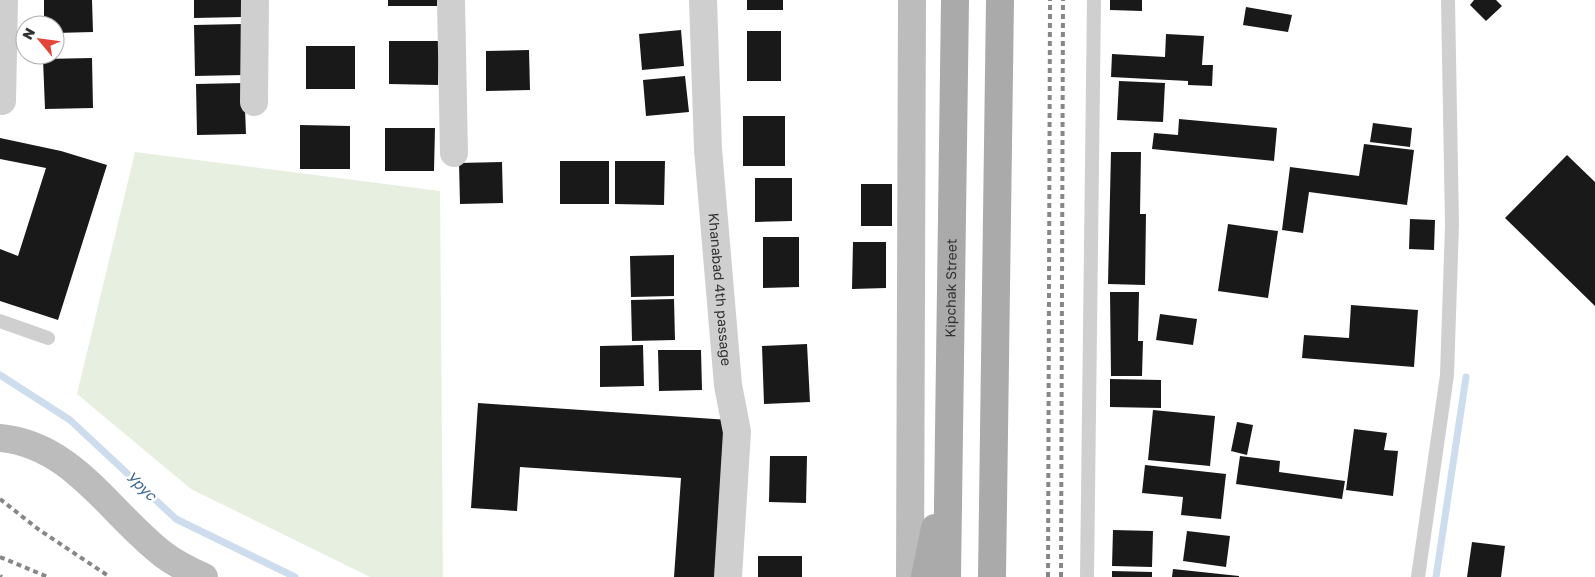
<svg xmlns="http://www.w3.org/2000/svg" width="1595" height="577" font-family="'Golos Text',sans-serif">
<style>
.green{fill:#e7efe1}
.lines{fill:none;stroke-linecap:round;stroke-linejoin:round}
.stream{stroke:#ceddee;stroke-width:7}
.building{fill:#191919}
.lane{stroke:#cfcfcf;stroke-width:14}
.street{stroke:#cfcfcf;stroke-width:28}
.secondary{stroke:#bcbcbc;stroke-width:28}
.primary{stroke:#aaa;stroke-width:28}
.rail{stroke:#878787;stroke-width:4;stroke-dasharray:5 4;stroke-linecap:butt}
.labels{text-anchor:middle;stroke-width:5;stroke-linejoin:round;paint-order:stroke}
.street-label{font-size:14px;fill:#323232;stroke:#fff}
.water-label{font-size:15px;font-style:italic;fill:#3f6896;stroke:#fff}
</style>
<rect width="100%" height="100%" fill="#fff"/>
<!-- green -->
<path class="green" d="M 135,152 L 440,191 L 443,577 L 370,577 L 191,489 L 77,394 Z"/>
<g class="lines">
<!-- stream -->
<path class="stream" d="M 0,375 L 70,420 L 176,519 L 295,577
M 1436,577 L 1466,377"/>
</g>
<!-- building -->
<path class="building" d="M 44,0 L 92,0 L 93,32 L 55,33 L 55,25 L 44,25 Z
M 194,0 L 242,0 L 243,17 L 194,18 Z
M 388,0 L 437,0 L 437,6 L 388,6 Z
M 747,0 L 783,0 L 783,10 L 747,10 Z
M 1110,0 L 1142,0 L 1142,11 L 1110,10 Z
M 1474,0 L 1496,0 L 1502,6 L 1486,21 L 1470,5 Z
M 1246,7 L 1292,15 L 1288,32 L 1243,25 Z
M 243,24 L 244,75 L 195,76 L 194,25 Z
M 681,30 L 684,66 L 642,70 L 639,34 Z
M 747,31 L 781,31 L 781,81 L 747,81 Z
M 1166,34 L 1204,36 L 1202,65 L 1213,65 L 1212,86 L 1188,85 L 1188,81 L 1111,77 L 1112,54 L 1165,57 Z
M 389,41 L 439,41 L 438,85 L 389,84 Z
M 306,46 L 355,46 L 355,89 L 306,89 Z
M 529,50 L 530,90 L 486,91 L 486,51 Z
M 92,58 L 93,108 L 45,109 L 43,59 Z
M 685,76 L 689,112 L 646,116 L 643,80 Z
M 1119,81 L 1165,83 L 1163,122 L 1117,120 Z
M 244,83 L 246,134 L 197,135 L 196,84 Z
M 743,116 L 785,116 L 785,166 L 743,166 Z
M 1179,119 L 1277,128 L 1274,161 L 1152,149 L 1154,133 L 1178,135 Z
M 1373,123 L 1412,128 L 1410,147 L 1370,142 Z
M 300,125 L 350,126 L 350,169 L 300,169 Z
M 385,128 L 435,128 L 434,171 L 385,171 Z
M 0,138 L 61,151 L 107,165 L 58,320 L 0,301 L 0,249 L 18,256 L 46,168 L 0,159 Z
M 1364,144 L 1414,150 L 1407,205 L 1309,192 L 1303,233 L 1282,230 L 1290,167 L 1359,176 Z
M 1111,152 L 1141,152 L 1140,214 L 1146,214 L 1145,285 L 1108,284 Z
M 1567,155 L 1595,182 L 1595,306 L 1505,218 Z
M 560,161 L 609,161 L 609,204 L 560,204 Z
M 615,161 L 665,161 L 664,205 L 615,204 Z
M 502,162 L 503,203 L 460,204 L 459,163 Z
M 755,178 L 792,178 L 792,221 L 755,222 Z
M 861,184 L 892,184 L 892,226 L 861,226 Z
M 1410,219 L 1435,220 L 1434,250 L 1409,249 Z
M 1228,224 L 1278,231 L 1268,298 L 1218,291 Z
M 763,237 L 799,237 L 799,287 L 763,288 Z
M 853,242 L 886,242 L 886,288 L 852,289 Z
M 674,255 L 674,296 L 631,297 L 630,256 Z
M 1110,292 L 1139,292 L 1138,341 L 1143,341 L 1142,376 L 1111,376 Z
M 674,299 L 675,340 L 632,341 L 631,300 Z
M 1351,305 L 1418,310 L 1414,367 L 1302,358 L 1304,335 L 1349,338 Z
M 1160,314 L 1197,319 L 1193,345 L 1156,340 Z
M 807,344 L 810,402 L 764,404 L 762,346 Z
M 643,345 L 644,386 L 600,387 L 600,346 Z
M 658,350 L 701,350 L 702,390 L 659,391 Z
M 1110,379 L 1161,380 L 1161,408 L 1110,407 Z
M 478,403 L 729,420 L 718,577 L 674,577 L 681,478 L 520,467 L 517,511 L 471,508 Z
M 1153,410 L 1215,416 L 1210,466 L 1148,460 Z
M 1237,422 L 1253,425 L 1247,455 L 1231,451 Z
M 1354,429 L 1387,433 L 1384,450 L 1398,451 L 1393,496 L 1346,490 Z
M 770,456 L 807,456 L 806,503 L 769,502 Z
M 1240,456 L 1280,461 L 1279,472 L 1345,481 L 1342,499 L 1236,484 Z
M 1145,465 L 1226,474 L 1221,519 L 1181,515 L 1183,497 L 1142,493 Z
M 1113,530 L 1153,531 L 1152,567 L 1112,566 Z
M 1187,531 L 1230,536 L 1226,567 L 1183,561 Z
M 1472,542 L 1505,546 L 1501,577 L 1467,577 Z
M 758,556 L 802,556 L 802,577 L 758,577 Z
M 1173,569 L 1239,576 L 1239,577 L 1172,577 Z
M 1112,571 L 1152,572 L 1152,577 L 1112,577 Z"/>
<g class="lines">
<!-- lane -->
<path class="lane" d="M 0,321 L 48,338
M 1087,577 L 1094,0
M 1418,577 L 1447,375 L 1452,225 L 1448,0"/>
<!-- street -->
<g class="street">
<path d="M 451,0 L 454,153"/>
<path id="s1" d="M 703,0 L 708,149 L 728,385 L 737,432 L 728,577"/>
<path d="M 2,101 L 4,0"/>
<path d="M 254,102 L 255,0"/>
</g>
<!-- secondary -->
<path class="secondary" d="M 0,438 C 74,445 110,514 164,555 C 176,564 190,571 204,577
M 910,577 L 912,0"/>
<!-- primary -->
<g class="primary">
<path d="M 925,577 L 935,528"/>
<path id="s2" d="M 947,577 L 955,0"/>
<path d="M 992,577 L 1000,0"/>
</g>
<!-- rail -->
<path class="rail" d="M 0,499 L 38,529 L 110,577
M 0,557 L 48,577
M 0,576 L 2,577
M 1048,577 L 1050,0
M 1061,577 L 1063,0"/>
</g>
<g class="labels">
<!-- street labels -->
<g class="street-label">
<text dy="5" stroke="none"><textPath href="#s2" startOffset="289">Kipchak Street</textPath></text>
<text dy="5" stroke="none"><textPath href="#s1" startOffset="290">Khanabad 4th passage</textPath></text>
</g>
<!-- water labels -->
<g class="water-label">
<text transform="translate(141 486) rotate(43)" y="5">Урус</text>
</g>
</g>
<!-- north arrow -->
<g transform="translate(40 40) rotate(299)"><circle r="24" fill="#ffffff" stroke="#adadad"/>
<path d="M0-4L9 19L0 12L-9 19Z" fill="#e54439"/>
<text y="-8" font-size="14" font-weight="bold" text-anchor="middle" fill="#323232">N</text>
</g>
</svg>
